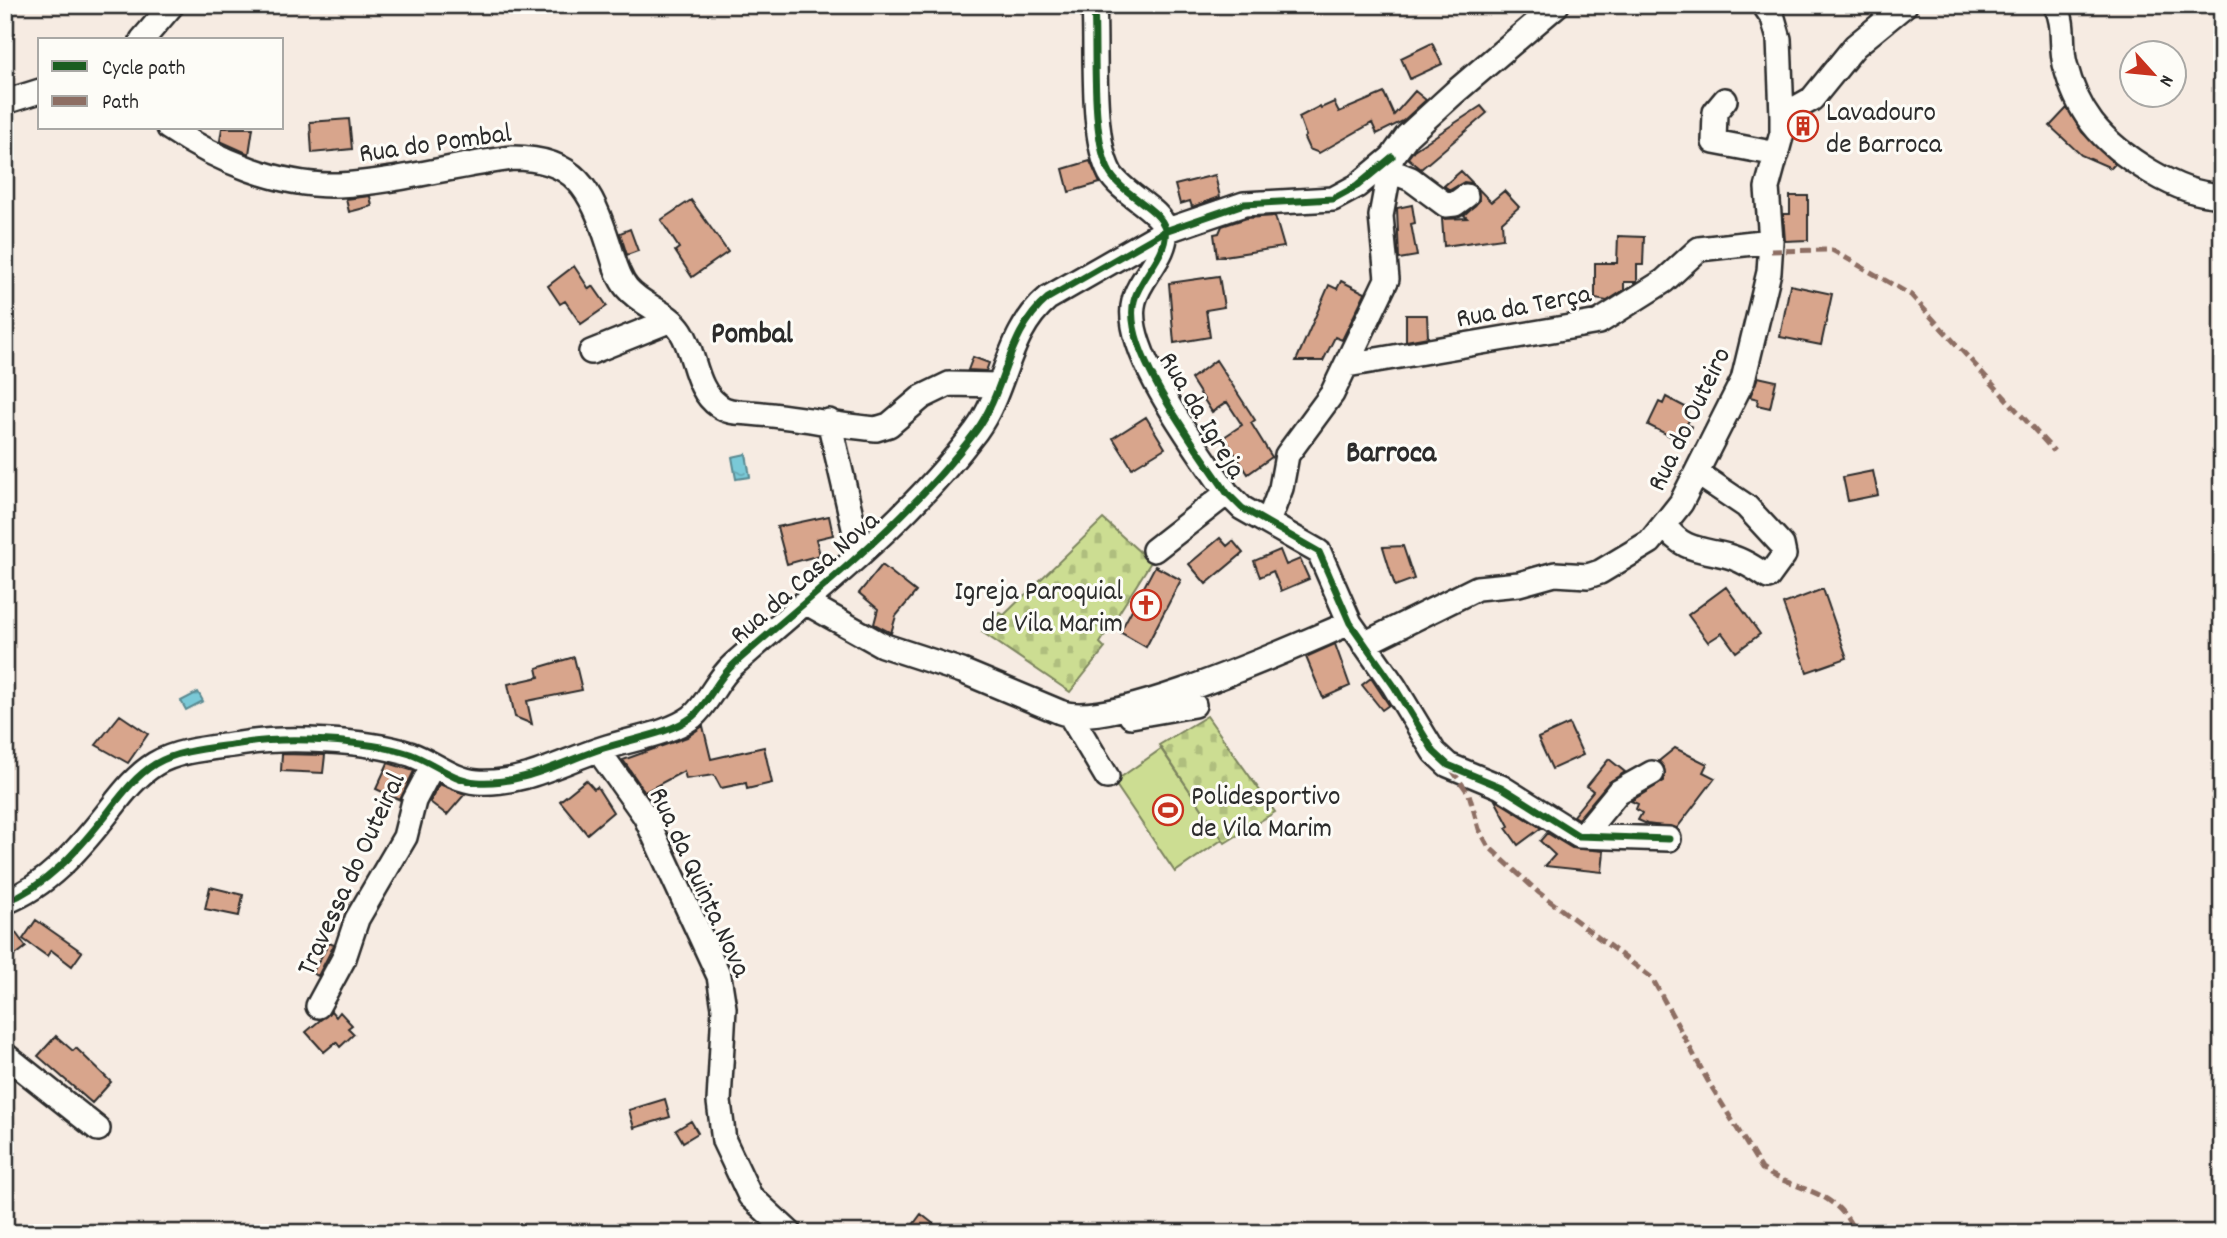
<svg xmlns="http://www.w3.org/2000/svg" width="2227" height="1238" font-family="Dekko,sans-serif">
<style>
.grass{fill:#ccdd92;stroke:#7c845e;stroke-width:2}
.cemetery{fill:url(#cemetery-stones);stroke:#7c845e;stroke-width:2}
.water{fill:url(#water-ripples);stroke:#5a8a92;stroke-width:2}
.building{fill:#d8a58c;stroke:#2b2b2b;stroke-width:2}
.lines{fill:none;stroke-linecap:round;stroke-linejoin:round}
.minor-casing{stroke:#2b2b2b;stroke-width:28}
.minor{stroke:#fdfcf7;stroke-width:23}
.quiet{stroke:#8d6e63;stroke-width:5;stroke-dasharray:10 5;stroke-linecap:butt}
.cycleway-casing{stroke:#fdfcf7;stroke-width:11}
.cycleway{stroke:#1b5e20;stroke-width:7}
.labels{text-anchor:middle;stroke-width:6;stroke-linejoin:round;paint-order:stroke}
.poi-label{font-size:28px;fill:#2b2b2b;stroke:#fdfcf7;text-anchor:start}
.street-label{font-size:28px;fill:#2b2b2b;stroke:#fdfcf7}
.neighbourhood-label{font-size:30px;font-weight:bold;fill:#2b2b2b;stroke:#fdfcf7}
</style>
<defs>
<pattern id="cemetery-stones" width="16" height="16" patternUnits="userSpaceOnUse" patternTransform="scale(1.75)"><rect width="16" height="16" fill="#ccdd92"/><path d="M2 7V4a2 2 0 0 1 4 0v3zM10 15v-3a2 2 0 0 1 4 0v3z" fill="#afbe7e"/></pattern>
<pattern id="water-ripples" width="26" height="14" patternUnits="userSpaceOnUse" patternTransform="scale(1.75)"><rect width="26" height="14" fill="#7ac9d7"/><path d="M2 4q2-2 4 0t4 0M15 11q2-2 4 0t4 0" fill="none" stroke="#64a3af"/></pattern>
</defs>
<rect width="100%" height="100%" fill="#f6ebe2"/>
<filter id="ink" filterUnits="userSpaceOnUse"><feTurbulence type="fractalNoise" baseFrequency=".0143" numOctaves="2"/><feDisplacementMap in="SourceGraphic" scale="14" xChannelSelector="R" yChannelSelector="G"/><feConvolveMatrix kernelMatrix="1 2 1 2 8 2 1 2 1" color-interpolation-filters="sRGB"/></filter>
<g filter="url(#ink)">
<!-- grass -->
<path class="grass" d="M 1161,749 L 1223,839 L 1175,872 L 1114,782 Z"/>
<!-- cemetery -->
<path class="cemetery" d="M 1103,519 L 1151,562 L 1100,643 L 1105,648 L 1070,692 L 982,632 L 999,612 L 1004,615 Z
M 1207,716 L 1275,812 L 1225,843 L 1159,745 Z"/>
<!-- water -->
<path class="water" d="M 746,454 L 750,477 L 736,479 L 732,457 Z
M 198,692 L 203,701 L 186,710 L 181,701 Z"/>
<!-- building -->
<path class="building" d="M 1432,43 L 1442,64 L 1410,79 L 1401,58 Z
M 1415,91 L 1426,100 L 1403,121 L 1377,134 L 1372,123 L 1319,153 L 1309,149 L 1304,138 L 1306,136 L 1299,117 L 1320,106 L 1321,108 L 1334,102 L 1339,112 L 1384,93 L 1394,115 Z
M 1481,106 L 1487,113 L 1421,169 L 1408,158 L 1414,150 Z
M 2067,108 L 2082,132 L 2115,164 L 2111,168 L 2081,155 L 2050,126 Z
M 349,119 L 352,149 L 312,153 L 310,122 Z
M 222,128 L 253,128 L 249,154 L 220,141 Z
M 1090,161 L 1100,183 L 1069,192 L 1063,169 Z
M 1461,171 L 1491,202 L 1504,191 L 1519,207 L 1502,222 L 1503,238 L 1444,246 L 1442,219 L 1467,218 L 1464,215 L 1479,201 L 1478,188 L 1471,183 L 1464,182 L 1450,190 L 1444,186 Z
M 1215,175 L 1220,197 L 1192,207 L 1190,201 L 1180,204 L 1175,185 Z
M 370,196 L 372,206 L 349,212 L 346,199 Z
M 1790,196 L 1808,196 L 1808,240 L 1785,241 L 1783,214 L 1790,214 Z
M 691,200 L 728,252 L 692,277 L 675,251 L 679,248 L 661,220 Z
M 1412,205 L 1415,223 L 1411,224 L 1417,256 L 1399,259 L 1397,208 Z
M 1275,216 L 1284,247 L 1217,257 L 1214,234 L 1219,233 L 1222,226 L 1247,218 Z
M 630,229 L 638,251 L 627,255 L 620,233 Z
M 1618,236 L 1644,237 L 1643,265 L 1637,265 L 1637,282 L 1624,282 L 1624,290 L 1607,301 L 1595,299 L 1595,263 L 1617,263 Z
M 574,266 L 589,289 L 593,286 L 607,306 L 581,324 L 565,301 L 560,304 L 548,286 Z
M 1219,276 L 1224,307 L 1206,310 L 1210,337 L 1174,343 L 1169,283 Z
M 1341,281 L 1365,293 L 1342,340 L 1335,337 L 1323,361 L 1296,361 L 1329,285 L 1337,289 Z
M 1790,285 L 1832,294 L 1821,345 L 1780,337 Z
M 1406,315 L 1427,315 L 1428,337 L 1406,341 Z
M 973,357 L 989,363 L 986,371 L 968,370 Z
M 1216,360 L 1255,420 L 1251,423 L 1272,457 L 1248,474 L 1224,437 L 1242,425 L 1227,402 L 1212,412 L 1191,379 Z
M 1758,377 L 1776,381 L 1770,408 L 1757,405 L 1758,399 L 1750,397 Z
M 1666,397 L 1689,409 L 1685,416 L 1690,418 L 1687,424 L 1692,427 L 1684,443 L 1648,425 L 1659,402 L 1663,404 Z
M 1146,417 L 1165,448 L 1132,468 L 1113,438 Z
M 1873,471 L 1878,495 L 1848,501 L 1843,477 Z
M 829,516 L 833,535 L 816,539 L 820,555 L 787,564 L 777,527 Z
M 1220,538 L 1227,546 L 1233,541 L 1243,553 L 1206,584 L 1189,564 Z
M 1403,546 L 1414,579 L 1395,586 L 1383,547 Z
M 1280,550 L 1286,565 L 1300,559 L 1309,579 L 1281,591 L 1273,571 L 1260,577 L 1254,561 Z
M 882,565 L 916,592 L 896,616 L 891,633 L 874,624 L 878,609 L 859,593 Z
M 1155,566 L 1181,580 L 1146,647 L 1120,632 Z
M 1726,587 L 1760,634 L 1736,652 L 1722,633 L 1708,642 L 1688,615 Z
M 1823,589 L 1847,658 L 1807,672 L 1783,604 Z
M 1335,644 L 1350,686 L 1323,698 L 1306,657 Z
M 574,657 L 582,690 L 527,701 L 532,724 L 515,717 L 508,684 L 539,677 L 537,668 Z
M 1371,678 L 1389,705 L 1382,710 L 1362,685 Z
M 120,715 L 148,734 L 128,763 L 96,745 Z
M 1569,724 L 1583,755 L 1552,769 L 1538,738 Z
M 703,726 L 711,759 L 764,747 L 772,783 L 747,789 L 746,783 L 721,788 L 714,775 L 686,779 L 684,771 L 645,792 L 623,760 L 687,737 Z
M 1675,748 L 1707,764 L 1703,772 L 1715,778 L 1677,828 L 1647,824 L 1638,820 L 1642,813 L 1636,809 L 1638,804 L 1631,801 L 1664,781 L 1664,767 L 1659,761 Z
M 282,754 L 325,755 L 323,773 L 281,771 Z
M 1609,759 L 1625,772 L 1608,783 L 1578,819 L 1573,816 L 1593,791 L 1587,786 Z
M 388,763 L 414,771 L 400,800 L 376,789 Z
M 586,780 L 594,789 L 597,787 L 613,812 L 587,834 L 560,801 Z
M 439,784 L 465,794 L 447,815 L 430,802 Z
M 1495,800 L 1496,800 L 1541,828 L 1518,845 L 1506,828 L 1509,826 Z
M 1547,833 L 1572,848 L 1604,851 L 1602,872 L 1545,866 L 1555,855 L 1540,841 Z
M 210,887 L 243,895 L 239,916 L 205,909 Z
M 5,918 L 26,947 L 5,963 Z
M 36,920 L 82,952 L 72,966 L 51,950 L 47,956 L 23,939 Z
M 329,943 L 334,945 L 318,976 L 312,973 Z
M 331,1011 L 336,1017 L 340,1012 L 352,1025 L 348,1028 L 354,1034 L 340,1047 L 336,1042 L 324,1052 L 306,1032 Z
M 56,1036 L 73,1051 L 76,1048 L 111,1082 L 92,1103 L 38,1056 Z
M 665,1099 L 670,1117 L 634,1128 L 629,1110 Z
M 691,1121 L 698,1133 L 683,1142 L 676,1130 Z
M 921,1214 L 945,1233 L 907,1233 Z"/>
<g class="lines">
<!-- minor casing -->
<g class="minor-casing">
<path id="minor" d="M 1094,5 C 1097,48 1090,136 1110,173 C 1122,194 1162,210 1165,229 C 1169,254 1139,278 1134,301 C 1121,350 1200,452 1227,493 L 1242,508 L 1319,552 L 1350,623 L 1394,686 L 1434,752 L 1448,765 L 1501,787 L 1579,836 L 1669,839
M 2055,5 C 2066,22 2060,45 2065,64 C 2070,84 2079,106 2092,123 C 2117,155 2180,197 2222,195
M 142,40 L 172,5
M 1725,100 L 1715,112 L 1714,142 L 1777,154
M 5,102 L 40,91
M 1782,116 L 1812,99 L 1855,46 L 1905,5
M 169,128 C 216,160 281,187 339,185 C 397,182 455,165 513,158 C 575,158 591,189 609,245 C 614,260 617,276 627,288 C 642,306 669,312 681,331 C 696,354 694,389 719,406 C 728,413 740,412 750,413 C 793,416 834,425 876,429 L 889,425 L 922,397 L 949,384 L 998,385
M 1388,170 L 1411,179 L 1446,205 L 1455,204 L 1466,196
M 591,352 L 671,320
M 1347,365 L 1599,322 L 1664,281 L 1699,249 L 1771,241
M 829,421 L 854,528 L 855,558
M 1268,522 L 1281,488 L 1287,455 L 1332,394 L 1387,279 L 1381,216 L 1392,157 L 1407,136 L 1454,93 L 1557,5
M 1665,525 C 1681,551 1702,549 1728,556 C 1743,560 1756,569 1768,577 L 1784,555 L 1782,545 L 1746,506 L 1697,473
M 1154,550 L 1227,493
M 805,602 L 882,645 L 962,671 L 1060,712 C 1111,731 1295,646 1350,623
M 1364,644 L 1477,588 L 1519,584 L 1555,574 L 1588,576 L 1600,572 L 1650,542 L 1681,503 L 1743,380 L 1769,272 L 1771,241 L 1767,188 L 1782,133 L 1782,116 L 1779,39 L 1773,18 L 1764,5
M 1070,715 L 1107,777
M 1131,716 L 1194,705
M 598,750 L 645,816 L 719,976 L 724,1008 L 719,1102 L 724,1141 L 750,1196 L 790,1233
M 1582,836 L 1618,792 L 1652,773
M 5,902 C 47,886 78,850 105,816 C 120,797 134,777 155,764 C 178,750 212,748 239,744 C 285,736 366,740 410,754 C 433,762 452,780 477,782 C 524,785 562,761 604,748 C 631,739 669,734 692,717 C 709,703 716,680 733,665 C 817,590 908,522 976,431 C 1007,389 1006,333 1048,298 L 1165,231 L 1244,204 L 1333,199 L 1357,186 L 1392,157
M 318,1006 L 344,958 L 357,919 L 405,837 L 414,801 L 433,765
M 5,1055 L 98,1129"/>
</g>
<!-- minor -->
<use href="#minor" class="minor"/>
<!-- quiet -->
<path class="quiet" d="M 1771,251 L 1832,250 L 1911,295 L 2054,451
M 1452,770 L 1469,794 L 1479,829 L 1489,847 L 1538,892 L 1652,978 L 1708,1081 L 1762,1169 C 1795,1192 1836,1187 1855,1233"/>
<!-- cycleway casing -->
<g class="cycleway-casing">
<path id="cycleway" d="M 1094,5 C 1097,48 1090,136 1110,173 C 1122,194 1162,210 1165,229 C 1169,254 1139,278 1134,301 C 1121,350 1200,452 1227,493 L 1242,508 L 1319,552 L 1350,623 L 1394,686 L 1434,752 L 1448,765 L 1501,787 L 1579,836 L 1669,839
M 5,902 C 47,886 78,850 105,816 C 120,797 134,777 155,764 C 178,750 212,748 239,744 C 285,736 366,740 410,754 C 433,762 452,780 477,782 C 524,785 562,761 604,748 C 631,739 669,734 692,717 C 709,703 716,680 733,665 C 817,590 908,522 976,431 C 1007,389 1006,333 1048,298 L 1165,231 L 1244,204 L 1333,199 L 1357,186 L 1392,157"/>
</g>
<!-- cycleway -->
<use href="#cycleway" class="cycleway"/>
</g>
</g>
<!-- icons -->
<defs>
<g id="building-ring" transform="scale(1.575)"><circle r="9.5" fill="#fdfcf7" stroke="#c8321e" stroke-width="1.5"/><path d="M-4-6H4V6H1V3H-1V6H-4ZM-2.5-4.3h1.7v1.8h-1.7ZM.8-4.3h1.7v1.8H.8ZM-2.5-1h1.7V.8h-1.7ZM.8-1h1.7V.8H.8Z" fill="#c8321e"/></g>
<g id="church-ring" transform="scale(1.575)"><circle r="9.5" fill="#fdfcf7" stroke="#c8321e" stroke-width="1.5"/><path d="M-1.2-6h2.4v3.5h3.3v2.4h-3.3V6h-2.4V-.1h-3.3v-2.4h3.3Z" fill="#c8321e"/></g>
<g id="stadium-ring" transform="scale(1.575)"><circle r="9.5" fill="#fdfcf7" stroke="#c8321e" stroke-width="1.5"/><path d="M0-5a6.5 5 0 1 0 0 10a6.5 5 0 1 0 0-10ZM-3.5-1.8h7v3.6h-7Z" fill="#c8321e"/></g>
</defs>
<g fill-rule="evenodd">
<use href="#building-ring" x="1803" y="126"/>
<use href="#church-ring" x="1146" y="605"/>
<use href="#stadium-ring" x="1168" y="810"/>
</g>
<g class="labels">
<!-- poi labels -->
<g class="poi-label">
<text x="1826" y="120">Lavadouro<tspan x="1826" dy="32">de Barroca</tspan></text>
<text x="1123" y="599" text-anchor="end">Igreja Paroquial<tspan x="1123" dy="32">de Vila Marim</tspan></text>
<text x="1191" y="804">Polidesportivo<tspan x="1191" dy="32">de Vila Marim</tspan></text>
</g>
<!-- street labels -->
<g class="street-label">
<text transform="translate(435 141) rotate(-8)" y="10">Rua do Pombal</text>
<text transform="translate(1523 304) rotate(-11)" y="10">Rua da Terça</text>
<text transform="translate(1204 414) rotate(59)" y="10">Rua da Igreja</text>
<text transform="translate(1687 418) rotate(-64)" y="10">Rua do Outeiro</text>
<text transform="translate(803 576) rotate(-41)" y="10">Rua da Casa Nova</text>
<text transform="translate(349 873) rotate(-65)" y="10">Travessa do Outeiral</text>
<text transform="translate(702 881) rotate(65)" y="10">Rua da Quinta Nova</text>
</g>
<!-- neighbourhood labels -->
<g class="neighbourhood-label">
<text x="752" y="342">Pombal</text>
<text x="1391" y="461">Barroca</text>
</g>
</g>
<!-- margin -->
<rect width="2227" height="1238" fill="none" stroke="#fdfcf7" stroke-width="28"/>
<rect x="14" y="14" width="2199" height="1210" fill="none" stroke="#2b2b2b" stroke-width="2.5" filter="url(#ink)"/>
<!-- legend -->
<rect x="38" y="38" width="245" height="91" fill="#fdfcf7" stroke="#a9a8a5" stroke-width="2"/>
<rect x="52" y="61" width="35" height="10" fill="#1b5e20" stroke="#a9a8a5" stroke-width="2"/>
<text x="102" y="74" font-size="21" fill="#2b2b2b">Cycle path</text>
<rect x="52" y="96" width="35" height="10" fill="#8d6e63" stroke="#a9a8a5" stroke-width="2"/>
<text x="102" y="108" font-size="21" fill="#2b2b2b">Path</text>
<!-- north arrow -->
<g transform="translate(2153 74) rotate(117)"><circle r="33" fill="#fdfcf7" stroke="#a9a8a5" stroke-width="2"/>
<path d="M0-5L12 26L0 18L-12 26Z" fill="#c8321e"/>
<text y="-10" font-size="19" font-weight="bold" text-anchor="middle" fill="#2b2b2b">N</text>
</g>
</svg>
